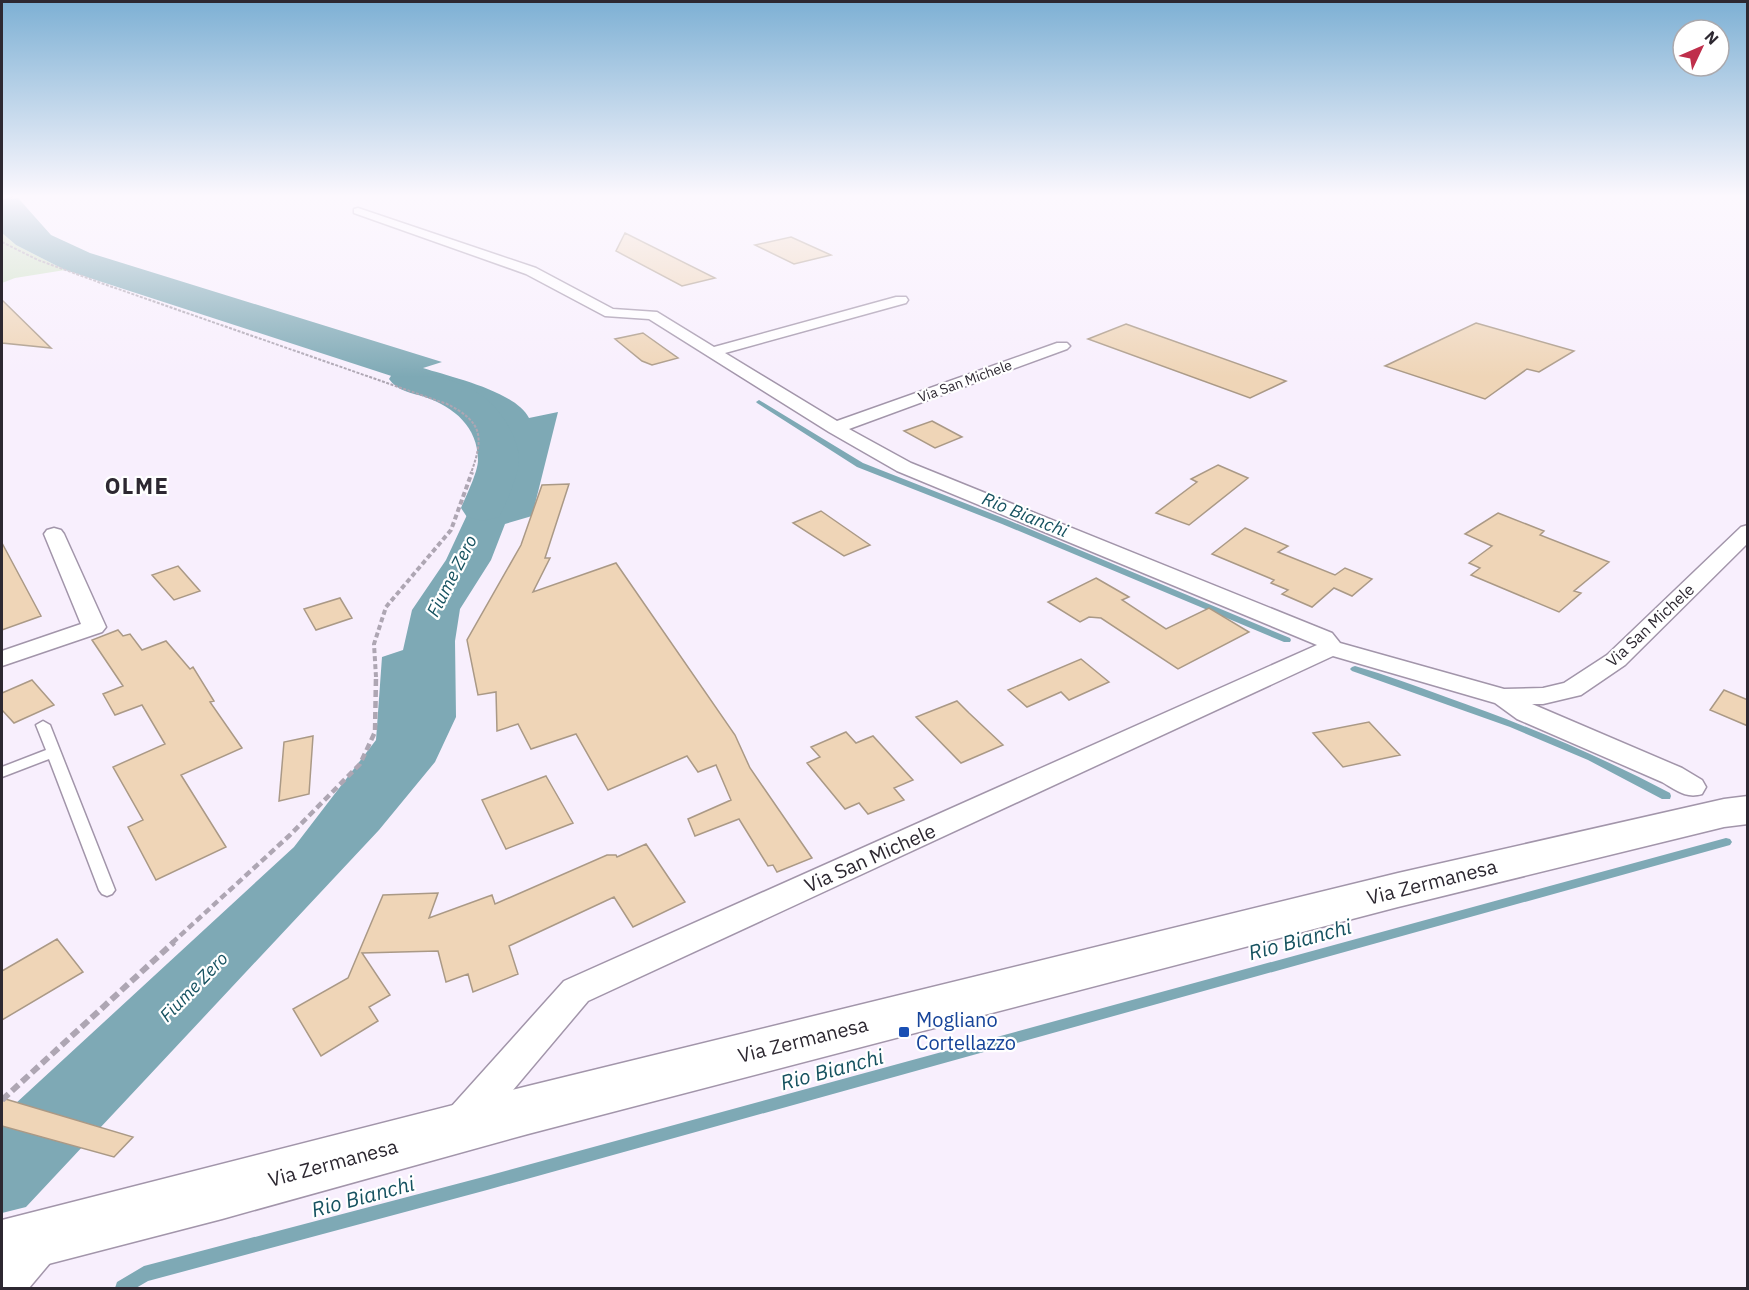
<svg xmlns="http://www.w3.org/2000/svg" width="1749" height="1290" font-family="'IBM Plex Sans',sans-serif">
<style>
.green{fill:#cee2c5}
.water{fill:#7ea9b5}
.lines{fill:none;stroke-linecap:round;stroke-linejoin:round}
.stream{fill:#7ea9b5;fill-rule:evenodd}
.river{fill:#7ea9b5;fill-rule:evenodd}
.building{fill:#efd5b7;stroke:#aa9986;stroke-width:1.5}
.lane-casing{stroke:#a295aa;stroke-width:3}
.street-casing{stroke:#a295aa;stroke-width:3}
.secondary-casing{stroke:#a295aa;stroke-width:3}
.path-far3{stroke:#aea6b3;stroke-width:2;stroke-dasharray:3 1.5;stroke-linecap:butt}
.path-far2{stroke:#aea6b3;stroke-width:4;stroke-dasharray:5 3;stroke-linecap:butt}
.path-far1{stroke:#aea6b3;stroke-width:4.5;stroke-dasharray:7 4;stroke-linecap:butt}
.path{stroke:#aea6b3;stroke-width:6;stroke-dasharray:9 4.5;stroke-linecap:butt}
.lane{fill:#fff;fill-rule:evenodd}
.street{fill:#fff;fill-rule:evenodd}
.secondary{fill:#fff;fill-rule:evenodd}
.transit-dot{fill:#1a4fb4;stroke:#fff;stroke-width:2}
.labels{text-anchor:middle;stroke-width:4.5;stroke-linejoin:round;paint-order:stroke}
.far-street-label{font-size:14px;fill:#2d2831;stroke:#fff}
.street-label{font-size:16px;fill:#2d2831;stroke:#fff}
.water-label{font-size:18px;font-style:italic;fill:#165260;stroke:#fff}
.near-street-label{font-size:20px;fill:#2d2831;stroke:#fff}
.near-transit-label{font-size:20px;fill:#164399;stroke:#fff;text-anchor:start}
.near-water-label{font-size:21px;font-style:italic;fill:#165260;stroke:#fff}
.district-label{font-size:22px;font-weight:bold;letter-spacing:1.5px;fill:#2d2831;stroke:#fff}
</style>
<rect width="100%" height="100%" fill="#f8effd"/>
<!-- green -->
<path class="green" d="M 2,233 L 16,245 L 65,270 L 15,278 L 2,283 Z"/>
<!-- water -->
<path class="water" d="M 18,198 L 51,235 L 90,253 L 442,362 L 423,368 C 451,377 515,391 529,418 L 558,412 L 532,516 L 505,524 L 491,560 L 460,609 L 455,641 L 456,717 L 435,762 L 379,830 L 26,1207 L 2,1213 L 2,1116 L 294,847 L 376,740 L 382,657 L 403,650 L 412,610 L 446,560 L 487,472 L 498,425 L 477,409 L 413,383 L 65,270 L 16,245 L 2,233 L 2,200 Z"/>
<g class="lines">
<!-- stream -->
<path class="stream" d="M 759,400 L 863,463 L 1008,520 L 1290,638 L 1291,640 L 1290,642 L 1284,642 L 1002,524 L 857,467 L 757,403 L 756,402 Z
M 1355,666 C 1386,675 1416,686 1446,697 C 1523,724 1598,755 1670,793 L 1671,796 L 1670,799 L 1662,799 L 1588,760 L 1510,727 L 1352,671 L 1350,669 L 1352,667 Z
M 1726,838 L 1730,839 L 1732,842 L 1730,845 L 487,1190 L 148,1281 L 136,1288 L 115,1288 L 117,1282 L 144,1266 L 487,1176 Z"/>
<!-- river -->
<path class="river" d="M 407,368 C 432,375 464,381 485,398 C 501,410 520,440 519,461 C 519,473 505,507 499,517 L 483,521 L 467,517 L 461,508 C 466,496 478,472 478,460 C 478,427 454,407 425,397 C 412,393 397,391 389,379 L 394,371 Z"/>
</g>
<!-- building -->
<path class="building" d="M 625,233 L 715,278 L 682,286 L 616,251 Z
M 791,237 L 831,255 L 794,264 L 755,245 Z
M 2,300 L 51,348 L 2,343 Z
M 1476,323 L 1574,351 L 1539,372 L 1527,369 L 1485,399 L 1385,366 Z
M 1126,324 L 1286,381 L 1250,398 L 1088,339 Z
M 643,333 L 678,358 L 652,365 L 642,361 L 615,339 Z
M 932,421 L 962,437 L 935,448 L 904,431 Z
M 1218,465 L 1248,478 L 1189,525 L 1156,513 L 1197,482 L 1191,479 Z
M 569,484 L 545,558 L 550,558 L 533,592 L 616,563 L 735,735 L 750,768 L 812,858 L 777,872 L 773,865 L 768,866 L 739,819 L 695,836 L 688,819 L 731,800 L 716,765 L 698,772 L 687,756 L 608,790 L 576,734 L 531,749 L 518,724 L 497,731 L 496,692 L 478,695 L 467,640 L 521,545 L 542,485 Z
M 821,511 L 870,545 L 844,556 L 793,523 Z
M 1498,513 L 1544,531 L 1540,535 L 1609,562 L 1574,591 L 1581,593 L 1559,612 L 1471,575 L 1480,568 L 1469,563 L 1492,546 L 1465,534 Z
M 1245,528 L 1288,546 L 1278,552 L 1335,575 L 1345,568 L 1372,579 L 1352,596 L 1334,588 L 1312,607 L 1282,594 L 1288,590 L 1271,583 L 1274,580 L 1212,554 Z
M 2,543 L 41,616 L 2,630 Z
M 178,566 L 200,591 L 174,600 L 152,575 Z
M 1096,578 L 1129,597 L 1122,600 L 1166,629 L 1209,608 L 1249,632 L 1178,669 L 1101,618 L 1089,617 L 1080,622 L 1048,602 Z
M 340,598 L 352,618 L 316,630 L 304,609 Z
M 118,630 L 123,636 L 130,634 L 142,650 L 166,641 L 190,669 L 193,667 L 214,701 L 210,702 L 242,748 L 181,775 L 226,847 L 156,880 L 128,827 L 143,820 L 113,767 L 165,744 L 142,705 L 115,715 L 103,694 L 123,686 L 92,640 Z
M 1081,659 L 1109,682 L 1069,700 L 1061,692 L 1027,707 L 1008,690 Z
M 32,680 L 54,705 L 14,723 L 2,710 L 2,693 Z
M 1724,690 L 1748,700 L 1748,726 L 1710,710 Z
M 957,701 L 969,713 L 1003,745 L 961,763 L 916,717 Z
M 1369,722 L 1400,755 L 1343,767 L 1313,733 Z
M 846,732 L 856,743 L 873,736 L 913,780 L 894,788 L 904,800 L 868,814 L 859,803 L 845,809 L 807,763 L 820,757 L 811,747 Z
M 313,736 L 309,794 L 279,801 L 284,742 Z
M 546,776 L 573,823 L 506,849 L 482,800 Z
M 646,844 L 685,902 L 633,927 L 614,897 L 509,946 L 518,974 L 473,992 L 468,974 L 446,982 L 438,951 L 362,953 L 390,995 L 369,1007 L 378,1021 L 321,1056 L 293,1009 L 348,978 L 383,895 L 438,893 L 429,918 L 492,895 L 495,904 L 607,855 L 616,855 L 617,857 Z
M 57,939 L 83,972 L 2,1020 L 2,971 Z
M 2,1098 L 133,1137 L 114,1157 L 2,1126 Z"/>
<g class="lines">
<!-- lane casing -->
<g class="lane-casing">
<path id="lane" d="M 43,721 L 50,725 L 115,890 L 112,894 L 107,896 L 102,894 L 99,890 L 49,759 L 2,777 L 2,767 L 46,750 L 36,725 Z"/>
</g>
<!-- street casing -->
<g class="street-casing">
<path id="street" d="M 2,196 L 12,196 L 2,200 Z
M 358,208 L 536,268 L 613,309 L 657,312 L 714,347 L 896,297 L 906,297 L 908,300 L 906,303 L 725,353 L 837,421 L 1057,343 L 1067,343 L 1070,346 L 1067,349 L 849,429 L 911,463 L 1332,633 L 1340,643 L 1504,689 L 1543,688 L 1564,683 L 1607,655 L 1741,527 L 1748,525 L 1748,543 L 1625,665 L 1581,695 L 1543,704 L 1532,704 L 1682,768 L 1702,780 L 1706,787 L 1702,794 C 1686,799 1676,790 1662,782 L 1517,719 L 1495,703 L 1333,656 L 588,1001 L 476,1134 L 463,1139 L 450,1134 L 444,1121 L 450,1108 L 564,981 L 1317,645 L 897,471 L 829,432 L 649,319 L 605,316 L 526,274 L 354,213 L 354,209 Z
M 54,528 L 61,530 L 64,534 L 106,627 L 102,632 L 2,666 L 2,651 L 81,624 L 44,534 L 47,530 Z
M 35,1227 L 50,1233 L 56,1248 L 50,1263 L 29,1288 L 2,1288 L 2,1256 L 20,1233 Z"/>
</g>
<!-- secondary casing -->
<g class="secondary-casing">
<path id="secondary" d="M 1748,796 L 1748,824 L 1724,827 L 1398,907 L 528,1134 L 222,1219 L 2,1276 L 2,1220 L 528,1086 L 1398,873 L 1724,799 Z"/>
</g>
<!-- path-far3 -->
<path class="path-far3" d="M 2,242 L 38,260 L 101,283 L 447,404 C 483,422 484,437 471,473"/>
<!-- path-far2 -->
<path class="path-far2" d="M 376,677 L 374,644 L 386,607 L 451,530 L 472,472"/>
<!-- path-far1 -->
<path class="path-far1" d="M 172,943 L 290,835 L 360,764 L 375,732 L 376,676"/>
<!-- path -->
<path class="path" d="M 2,1100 L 174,942"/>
<!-- lane -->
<use href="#lane" class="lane"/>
<!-- street -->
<use href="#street" class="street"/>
<!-- secondary -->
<use href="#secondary" class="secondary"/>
</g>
<!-- sky -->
<linearGradient id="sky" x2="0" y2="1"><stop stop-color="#7db0d4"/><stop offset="0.52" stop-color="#fcf8fe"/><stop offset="1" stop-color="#fcf8fe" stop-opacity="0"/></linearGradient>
<rect width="1749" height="377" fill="url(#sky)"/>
<!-- markers -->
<rect class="transit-dot" x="898" y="1026" width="12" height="12" rx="3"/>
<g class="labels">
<!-- far-street labels -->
<g class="far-street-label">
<text transform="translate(965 381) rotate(-20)" y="5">Via San Michele</text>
</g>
<!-- street labels -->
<g class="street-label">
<text transform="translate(1650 625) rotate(-43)" y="6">Via San Michele</text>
</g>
<!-- water labels -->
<g class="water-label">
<text transform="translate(1025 515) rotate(22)" y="6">Rio Bianchi</text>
<text transform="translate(452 576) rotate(-63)" y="6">Fiume Zero</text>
<text transform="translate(194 987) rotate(-46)" y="6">Fiume Zero</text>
</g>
<!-- near-street labels -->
<g class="near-street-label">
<text transform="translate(870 858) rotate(-24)" y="7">Via San Michele</text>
<text transform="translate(1432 882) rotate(-14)" y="7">Via Zermanesa</text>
<text transform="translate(803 1040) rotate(-14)" y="7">Via Zermanesa</text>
<text transform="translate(333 1163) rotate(-15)" y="7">Via Zermanesa</text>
</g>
<!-- near-transit labels -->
<g class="near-transit-label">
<text x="916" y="1027">Mogliano<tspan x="916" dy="23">Cortellazzo</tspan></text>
</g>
<!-- near-water labels -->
<g class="near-water-label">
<text transform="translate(1300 940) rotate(-15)" y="7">Rio Bianchi</text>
<text transform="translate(832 1070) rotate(-15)" y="7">Rio Bianchi</text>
<text transform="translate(363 1197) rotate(-15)" y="7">Rio Bianchi</text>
</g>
<!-- district labels -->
<g class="district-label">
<text x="137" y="494">OLME</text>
</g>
</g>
<!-- border -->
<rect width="1749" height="1290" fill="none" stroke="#2d2831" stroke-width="6"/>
<!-- north arrow -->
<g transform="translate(1701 48) rotate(46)"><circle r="28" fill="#ffffff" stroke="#aba9ad" stroke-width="1.5"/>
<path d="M0-4.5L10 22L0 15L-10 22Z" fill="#bf2f4b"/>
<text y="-9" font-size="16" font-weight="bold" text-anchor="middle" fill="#2d2831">N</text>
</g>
</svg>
